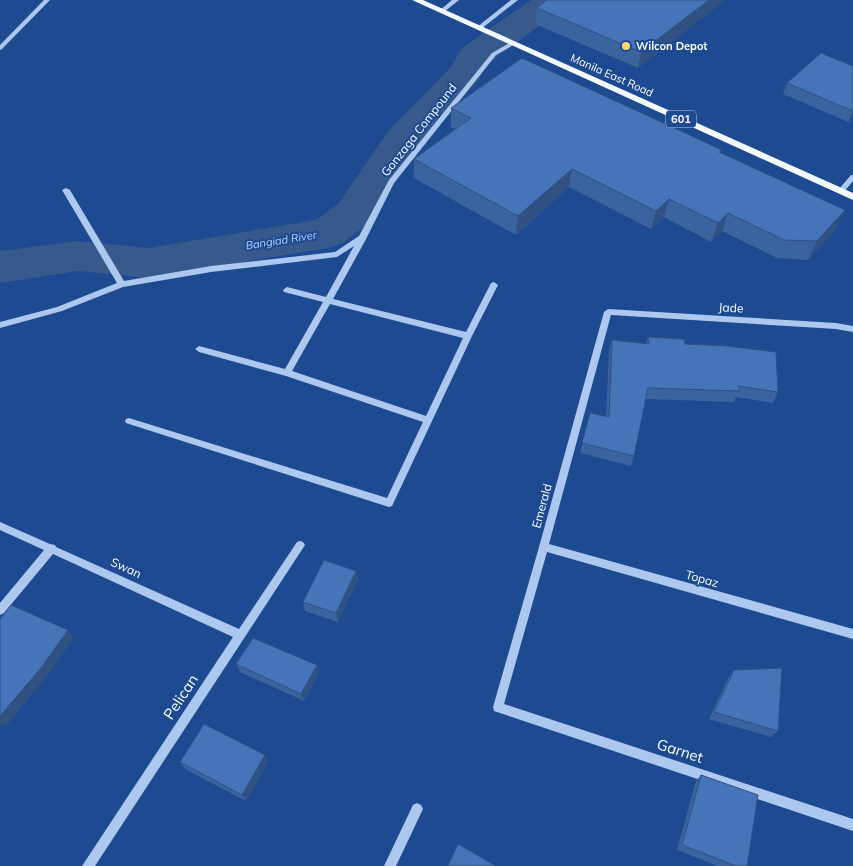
<svg xmlns="http://www.w3.org/2000/svg" width="853" height="866" font-family="Mulish,sans-serif">
<style>
.lines{fill:none;stroke-linecap:round;stroke-linejoin:round}
.river{fill:#38598c;fill-rule:evenodd}
.minor{fill:#adc8ee;fill-rule:evenodd}
.major{fill:#f4f8ff;fill-rule:evenodd}
.wall{fill:#3b649f}
.shaded-wall{fill:#305182}
.building{fill:#4574b9;stroke:#305182}
.poi-dot{fill:#fdda6c;stroke:#1d4a91;stroke-width:2}
.labels{text-anchor:middle;stroke-width:4;stroke-linejoin:round;paint-order:stroke}
.far-poi-label{font-size:11px;font-weight:bold;fill:#fff;stroke:#1d4a91;text-anchor:start}
.far-street-label{font-size:11px;fill:#fff;stroke:#1d4a91}
.shield{fill:#1d4a91;stroke:#bbc9de;stroke-width:1}
.shield-label{font-size:11px;font-weight:bold;fill:#fff}
.far-water-label{font-size:11px;font-style:italic;fill:#b9d2f5;stroke:#1d4a91}
.street-label{font-size:12px;fill:#fff;stroke:#1d4a91}
.near-street-label{font-size:15px;fill:#fff;stroke:#1d4a91}
</style>
<rect width="100%" height="100%" fill="#1d4a91"/>
<g class="lines">
<!-- river -->
<path class="river" d="M 531,0 L 570,0 L 565,7 L 489,63 L 477,82 L 418,147 L 368,224 L 343,243 L 328,248 L 148,278 L 78,271 L 0,283 L 0,251 L 78,241 L 148,248 L 316,220 L 338,204 L 389,130 L 450,68 L 462,48 Z"/>
<!-- minor -->
<path class="minor" d="M 44,0 L 50,0 L 2,49 L 0,50 L 0,45 Z
M 452,0 L 459,0 L 444,12 L 440,12 L 440,10 Z
M 511,0 L 518,0 L 481,29 L 477,29 L 477,27 Z
M 513,41 L 516,43 L 515,44 L 496,55 L 394,183 L 365,241 L 333,299 L 466,332 L 491,283 L 494,282 L 498,285 L 472,336 L 392,506 L 389,507 L 129,424 L 126,423 L 125,421 L 126,419 L 129,418 L 387,498 L 423,422 L 286,376 L 199,352 L 195,349 L 199,346 L 285,369 L 323,302 L 284,292 L 283,290 L 287,287 L 326,297 L 354,246 L 337,257 L 211,272 L 123,287 L 62,311 L 0,328 L 0,322 L 57,307 L 117,283 L 62,190 L 66,188 L 70,190 L 124,281 L 211,266 L 335,252 L 359,236 L 389,180 L 492,53 ZM 330,304 L 463,338 L 426,416 L 292,371 Z
M 851,175 L 853,175 L 853,181 L 843,193 L 839,193 L 839,189 Z
M 608,309 L 836,323 L 853,326 L 853,332 L 836,329 L 611,315 L 549,544 L 853,629 L 853,639 L 547,552 L 504,704 L 853,819 L 853,831 L 494,711 L 493,707 L 539,547 L 604,312 Z
M 0,522 L 50,544 L 55,545 L 56,547 L 239,629 L 297,542 L 300,541 L 303,542 L 305,545 L 95,866 L 82,866 L 233,637 L 53,554 L 4,613 L 0,615 L 0,603 L 44,550 L 0,530 Z
M 417,803 L 421,805 L 423,809 L 396,866 L 384,866 L 413,805 Z"/>
<!-- major -->
<path class="major" d="M 412,0 L 423,0 L 853,193 L 853,200 Z"/>
</g>
<!-- wall -->
<path class="wall" d="M 546,0 L 725,0 L 638,68 L 535,24 L 537,8 Z
M 853,66 L 853,117 L 848,122 L 783,94 L 787,83 Z
M 451,108 L 721,153 L 836,229 L 808,260 L 777,258 L 722,231 L 711,242 L 664,217 L 651,229 L 569,187 L 516,235 L 414,178 L 414,159 L 455,129 L 451,127 Z
M 648,337 L 685,344 L 778,392 L 773,403 L 736,397 L 734,402 L 646,399 L 634,456 L 631,466 L 580,453 L 590,413 L 606,417 L 609,351 L 612,340 L 646,344 Z
M 356,571 L 358,580 L 338,622 L 305,611 L 303,602 Z
M 236,664 L 317,665 L 319,673 L 304,701 L 240,672 Z
M 734,670 L 778,731 L 771,737 L 709,719 L 728,678 Z
M 265,755 L 268,762 L 246,801 L 185,769 L 180,762 Z
M 701,775 L 747,866 L 718,866 L 677,850 L 696,781 Z"/>
<!-- shaded-wall -->
<path class="shaded-wall" d="M 709,0 L 725,0 L 638,68 L 641,52 Z
M 853,110 L 853,117 L 848,122 L 853,111 Z
M 572,169 L 569,187 L 516,235 L 518,216 Z
M 669,199 L 664,217 L 651,229 L 656,211 Z
M 845,210 L 836,229 L 808,260 L 817,241 Z
M 728,213 L 722,231 L 711,242 L 718,223 Z
M 356,571 L 358,580 L 338,622 L 336,613 Z
M 68,630 L 74,638 L 48,675 L 6,726 L 0,721 L 0,716 Z
M 317,665 L 319,673 L 304,701 L 301,694 Z
M 0,721 L 3,724 L 0,729 Z
M 265,755 L 268,762 L 246,801 L 242,795 Z"/>
<!-- building -->
<path class="building" d="M 546,0 L 709,0 L 641,52 L 537,8 Z
M 821,53 L 853,66 L 853,111 L 787,83 Z
M 522,58 L 722,150 L 719,152 L 845,210 L 817,241 L 784,240 L 728,213 L 718,223 L 669,199 L 656,211 L 572,169 L 518,216 L 414,159 L 471,118 L 451,108 Z
M 648,337 L 684,339 L 685,344 L 727,346 L 776,352 L 778,392 L 738,386 L 739,391 L 648,388 L 634,456 L 582,443 L 590,413 L 609,417 L 612,340 L 649,344 Z
M 324,560 L 356,571 L 336,613 L 303,602 Z
M 11,605 L 68,630 L 41,668 L 0,716 L 0,619 Z
M 253,638 L 317,665 L 301,694 L 236,664 Z
M 782,668 L 778,731 L 714,712 L 734,670 Z
M 204,724 L 265,755 L 242,795 L 180,762 Z
M 701,775 L 758,795 L 747,866 L 736,866 L 682,845 Z
M 458,844 L 496,866 L 448,866 Z"/>
<!-- markers -->
<circle class="poi-dot" cx="626" cy="46" r="5"/>
<g class="labels">
<!-- far-poi labels -->
<g class="far-poi-label">
<text x="636" y="50">Wilcon Depot</text>
</g>
<!-- far-street labels -->
<g class="far-street-label">
<text transform="translate(612 75) rotate(24)" y="4">Manila East Road</text>
</g>
<!-- shield labels -->
<rect class="shield" x="666" y="110.5" width="30" height="17" rx="4"/>
<g class="shield-label">
<text x="681" y="123">601</text>
</g>
<!-- far-water labels -->
<g class="far-water-label">
<text transform="translate(281 240) rotate(-9)" y="4">Bangiad River</text>
</g>
<!-- street labels -->
<g class="street-label">
<text transform="translate(419 130) rotate(-52)" y="4">Gonzaga Compound</text>
<text transform="translate(731 308) rotate(3)" y="4">Jade</text>
<text transform="translate(542 506) rotate(-75)" y="4">Emerald</text>
<text transform="translate(126 568) rotate(25)" y="4">Swan</text>
<text transform="translate(702 579) rotate(16)" y="4">Topaz</text>
</g>
<!-- near-street labels -->
<g class="near-street-label">
<text transform="translate(181 697) rotate(-57)" y="5">Pelican</text>
<text transform="translate(680 751) rotate(18)" y="5">Garnet</text>
</g>
</g>
</svg>
